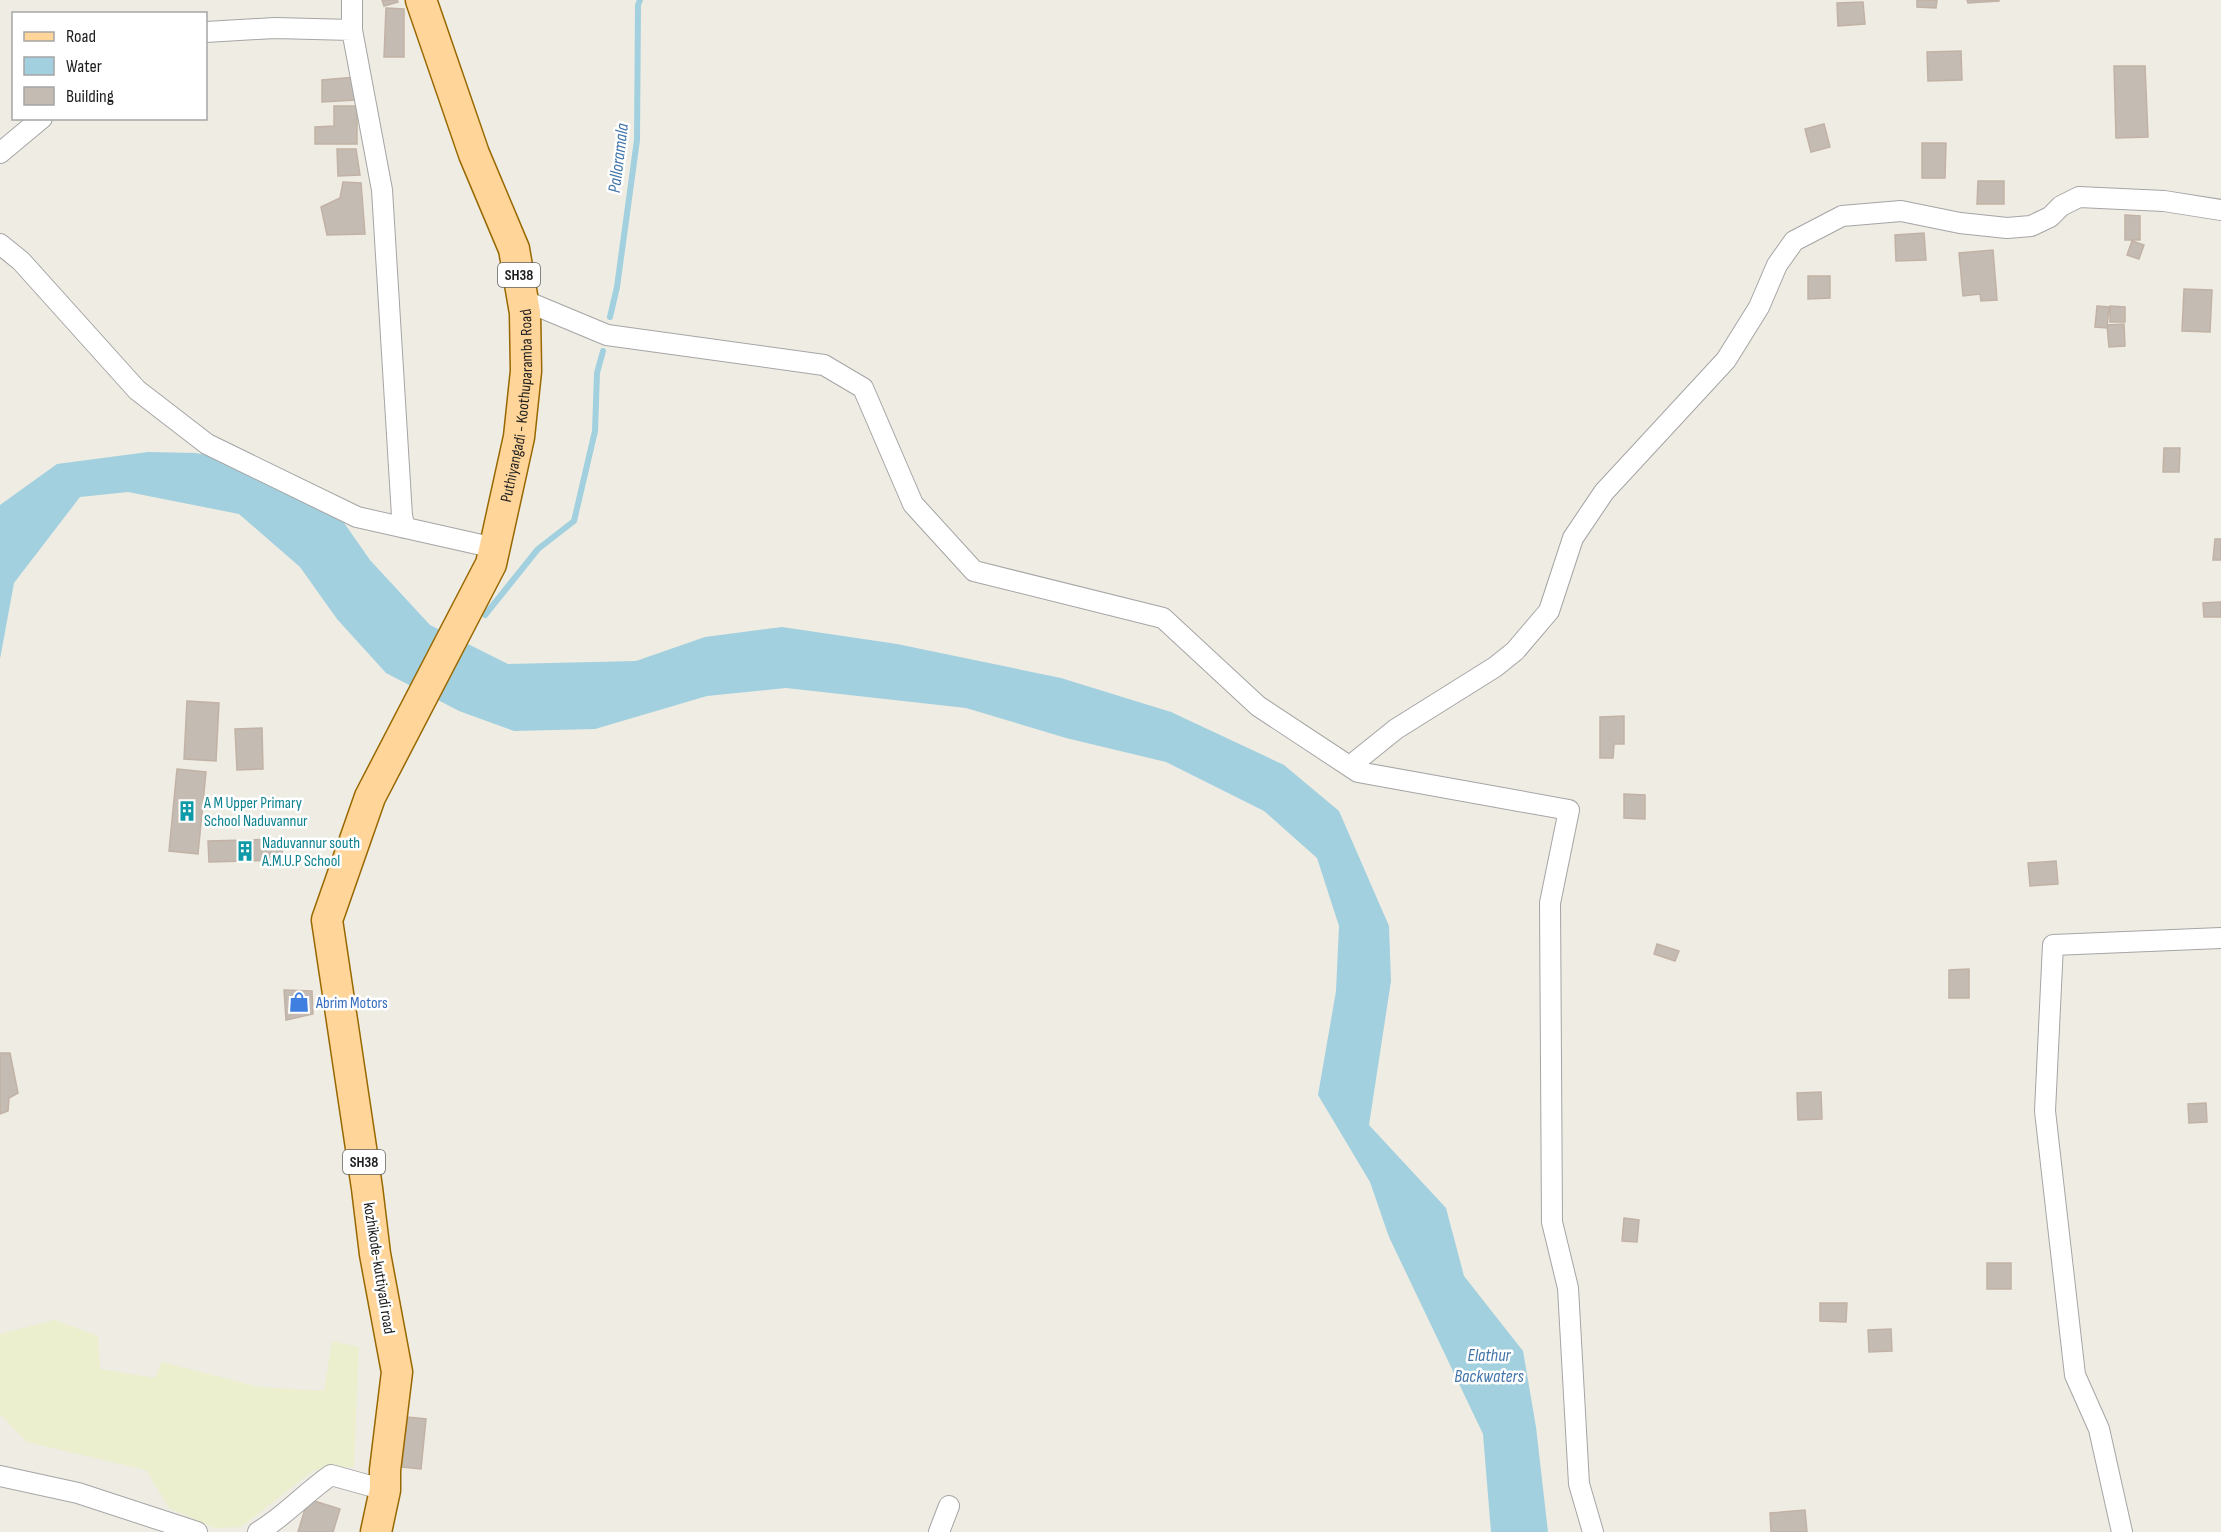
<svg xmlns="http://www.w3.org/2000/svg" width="2221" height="1532" font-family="'Sofia Sans Condensed',sans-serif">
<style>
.farmland{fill:#ecefce}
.water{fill:#a2d0df}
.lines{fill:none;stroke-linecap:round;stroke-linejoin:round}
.stream{stroke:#a2d0df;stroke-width:6}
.building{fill:#c4bbb3;stroke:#c2b2a5;stroke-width:1.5}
.minor-casing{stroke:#a5a5a5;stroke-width:22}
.primary-casing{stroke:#986800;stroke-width:33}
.minor{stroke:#fff;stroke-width:20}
.primary{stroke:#ffd599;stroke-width:30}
.labels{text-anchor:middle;stroke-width:5;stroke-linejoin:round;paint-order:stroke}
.shield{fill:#fff;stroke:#626262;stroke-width:1.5}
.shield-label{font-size:15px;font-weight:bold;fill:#1e1e1e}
.street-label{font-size:16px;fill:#1e1e1e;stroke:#fff}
.culture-label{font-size:16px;fill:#0d838f;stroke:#fff;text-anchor:start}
.shop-label{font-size:16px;fill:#366cbe;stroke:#fff;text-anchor:start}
.water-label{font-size:18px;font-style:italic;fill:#4475a9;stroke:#fff}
</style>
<rect width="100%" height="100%" fill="#efece3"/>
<!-- farmland -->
<path class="farmland" d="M 55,1320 L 98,1336 L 100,1369 L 155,1378 L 162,1362 L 259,1387 L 324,1391 L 332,1341 L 359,1347 L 354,1467 L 314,1470 L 241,1527 L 215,1528 L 169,1508 L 146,1470 L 27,1442 L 0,1414 L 0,1334 Z"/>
<!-- water -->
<path class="water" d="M 148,452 L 196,453 L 250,463 L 333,507 L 370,560 L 430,625 L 508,664 L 636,661 L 705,637 L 782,627 L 897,644 L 1061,678 L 1171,712 L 1284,765 L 1339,811 L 1389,926 L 1391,981 L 1369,1125 L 1446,1208 L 1464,1276 L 1523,1351 L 1536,1427 L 1548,1532 L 1491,1532 L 1483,1434 L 1389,1237 L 1370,1182 L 1318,1095 L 1336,991 L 1339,926 L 1317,858 L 1264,811 L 1166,762 L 1066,738 L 966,708 L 786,688 L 707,696 L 595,729 L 514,731 L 459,711 L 386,673 L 337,619 L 300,567 L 239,514 L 128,492 L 80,497 L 14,583 L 0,659 L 0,505 L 57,464 Z"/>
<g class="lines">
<!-- stream -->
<path class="stream" d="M 610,317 L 617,287 L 637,140 L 638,5 L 640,0
M 485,615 L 538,549 L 574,521 L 595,431 L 597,373 L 603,351"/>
</g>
<!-- building -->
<path class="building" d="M 382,0 L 397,0 L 398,2 L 384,6 Z
M 1917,0 L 1937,0 L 1936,8 L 1917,7 Z
M 1967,0 L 1999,0 L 1999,1 L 1968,3 Z
M 1863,2 L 1865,24 L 1838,26 L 1837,3 Z
M 386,8 L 404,9 L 404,57 L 384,57 Z
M 1961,51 L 1962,80 L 1928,81 L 1927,52 Z
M 2114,66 L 2145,66 L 2148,137 L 2116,138 Z
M 355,77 L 356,100 L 322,102 L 322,80 Z
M 334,106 L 357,106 L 357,144 L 315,144 L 315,127 L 334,126 Z
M 1824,124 L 1830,147 L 1811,152 L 1805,129 Z
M 1922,143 L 1946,143 L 1945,178 L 1922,178 Z
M 337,149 L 356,149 L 360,175 L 338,176 Z
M 1978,181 L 2004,181 L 2004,204 L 1977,204 Z
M 343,182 L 361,183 L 365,234 L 327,235 L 321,207 L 340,198 Z
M 2125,215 L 2140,216 L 2140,240 L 2125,240 Z
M 1924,233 L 1926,260 L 1896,261 L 1895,235 Z
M 2132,241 L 2144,245 L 2139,259 L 2127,255 Z
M 1993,250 L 1997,300 L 1981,301 L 1980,294 L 1963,296 L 1959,253 Z
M 1808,276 L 1830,276 L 1830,298 L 1808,299 Z
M 2184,289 L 2212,290 L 2210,332 L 2182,331 Z
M 2097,306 L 2109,307 L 2107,328 L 2095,327 Z
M 2110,306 L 2125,307 L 2125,322 L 2110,322 Z
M 2124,324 L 2125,346 L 2109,347 L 2107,325 Z
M 2164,448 L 2180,448 L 2179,472 L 2163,472 Z
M 2215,539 L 2221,539 L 2221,560 L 2213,560 Z
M 2221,602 L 2221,617 L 2204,617 L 2203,603 Z
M 187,701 L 219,703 L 216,761 L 184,759 Z
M 1624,716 L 1624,744 L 1614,744 L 1613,758 L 1600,758 L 1600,717 Z
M 262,728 L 263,769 L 237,770 L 235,729 Z
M 177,769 L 206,772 L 198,854 L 169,851 Z
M 1624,794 L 1645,795 L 1645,819 L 1624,818 Z
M 282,839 L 282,860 L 209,862 L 208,841 Z
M 2056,861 L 2058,884 L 2030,886 L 2028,863 Z
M 1657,944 L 1679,951 L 1675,961 L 1654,954 Z
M 1969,969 L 1969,998 L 1949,998 L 1949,970 Z
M 284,990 L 312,991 L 313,1014 L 286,1020 Z
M 0,1053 L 10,1053 L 18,1093 L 9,1098 L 8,1111 L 0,1114 Z
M 1821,1092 L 1822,1119 L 1798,1120 L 1797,1093 Z
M 2206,1103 L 2207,1122 L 2189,1123 L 2188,1104 Z
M 1624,1218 L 1639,1220 L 1637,1242 L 1622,1241 Z
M 1987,1263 L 2011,1263 L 2011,1289 L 1987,1289 Z
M 1820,1303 L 1847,1303 L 1846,1322 L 1820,1321 Z
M 1891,1329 L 1892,1351 L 1869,1352 L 1868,1330 Z
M 407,1417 L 426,1419 L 421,1469 L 402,1467 Z
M 308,1499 L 340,1509 L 333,1532 L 298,1532 Z
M 1805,1510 L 1807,1532 L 1771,1532 L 1770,1513 Z"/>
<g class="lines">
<!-- minor casing -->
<g class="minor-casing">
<path id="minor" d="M 352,0 L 352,30 L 382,190 L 402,516 L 405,528
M 206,32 L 275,28 L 352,30
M 0,153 L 42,118
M 0,244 L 21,261 L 137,390 L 207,444 L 357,517 L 495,548
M 523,300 L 607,335 L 824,365 L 863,388 L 913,504 L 974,571 L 1163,618 L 1258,706 L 1358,772 L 1569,810 L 1550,903 L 1552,1222 L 1568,1288 L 1579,1484 L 1593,1532
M 1350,766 L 1396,729 L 1495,667 L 1515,651 L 1549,611 L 1573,538 L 1604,492 L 1726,360 L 1759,307 L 1777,265 L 1794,241 L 1842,216 L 1901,211 L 1960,223 L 2007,228 L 2031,226 L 2050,217 L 2061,206 L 2079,197 L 2164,201 L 2221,210
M 0,1476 L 78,1493 L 197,1532
M 258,1532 C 285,1516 305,1493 331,1475 L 385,1490
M 939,1532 L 949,1506
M 2122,1532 L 2099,1429 L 2075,1375 L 2045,1111 L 2053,945 L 2221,938"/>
</g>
<!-- primary casing -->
<g class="primary-casing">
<g id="primary">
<path id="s1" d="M 376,1532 L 385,1490 L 385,1470 L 397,1372 L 375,1254 L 367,1188 L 327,920 L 370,797 L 491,564 L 519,437 L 526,371 L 525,313 L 514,249 L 474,154 L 421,0"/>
</g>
</g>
<!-- minor -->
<use href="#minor" class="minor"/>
<!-- primary -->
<use href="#primary" class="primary"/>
</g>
<!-- icons -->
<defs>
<g id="building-bare" transform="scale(1.62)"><path d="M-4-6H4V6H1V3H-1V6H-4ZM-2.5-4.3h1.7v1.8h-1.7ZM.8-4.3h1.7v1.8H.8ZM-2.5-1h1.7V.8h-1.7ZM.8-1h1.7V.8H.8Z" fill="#0f9aa8" stroke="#fff" stroke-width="2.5" paint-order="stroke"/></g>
<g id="shop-bare" transform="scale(1.62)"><path d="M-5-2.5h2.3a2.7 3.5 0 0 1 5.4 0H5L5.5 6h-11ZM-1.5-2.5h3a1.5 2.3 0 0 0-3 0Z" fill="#3f7fe0" stroke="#fff" stroke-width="2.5" paint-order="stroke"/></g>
</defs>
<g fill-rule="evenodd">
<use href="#building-bare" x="187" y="811"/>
<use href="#building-bare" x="245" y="851"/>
<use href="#shop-bare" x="299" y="1002"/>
</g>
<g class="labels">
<!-- shield labels -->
<g class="shield">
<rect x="498" y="263" width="42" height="24" rx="4.5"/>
<rect x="343" y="1150" width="42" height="24" rx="4.5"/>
</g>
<g class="shield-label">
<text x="519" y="280">SH38</text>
<text x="364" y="1167">SH38</text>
</g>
<!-- street labels -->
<g class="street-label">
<text dy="6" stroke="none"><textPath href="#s1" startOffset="1173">Puthiyangadi - Koothuparamba Road</textPath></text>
<text transform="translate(380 1268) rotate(81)" y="6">kozhikode-kuttiyadi road</text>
</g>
<!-- culture labels -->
<g class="culture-label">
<text x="204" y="808">A M Upper Primary<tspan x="204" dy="18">School Naduvannur</tspan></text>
<text x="262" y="848">Naduvannur south<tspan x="262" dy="18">A.M.U.P School</tspan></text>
</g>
<!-- shop labels -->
<g class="shop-label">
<text x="316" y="1008">Abrim Motors</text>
</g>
<!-- water labels -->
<g class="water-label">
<text transform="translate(618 158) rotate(-83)" y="6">Palloramala</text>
<text x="1489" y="1361">Elathur<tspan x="1489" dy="21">Backwaters</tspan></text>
</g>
</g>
<!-- legend -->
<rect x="12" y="12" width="195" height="108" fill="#ffffff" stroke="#a5a5a5" stroke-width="1.5"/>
<rect x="24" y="32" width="30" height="9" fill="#ffd599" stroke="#a5a5a5" stroke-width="1.5"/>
<text x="66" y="42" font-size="18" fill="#1e1e1e">Road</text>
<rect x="24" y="57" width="30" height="18" fill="#a2d0df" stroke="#a5a5a5" stroke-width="1.5"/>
<text x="66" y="72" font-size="18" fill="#1e1e1e">Water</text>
<rect x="24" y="87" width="30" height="18" fill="#c4bbb3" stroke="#a5a5a5" stroke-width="1.5"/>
<text x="66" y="102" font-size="18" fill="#1e1e1e">Building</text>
</svg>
